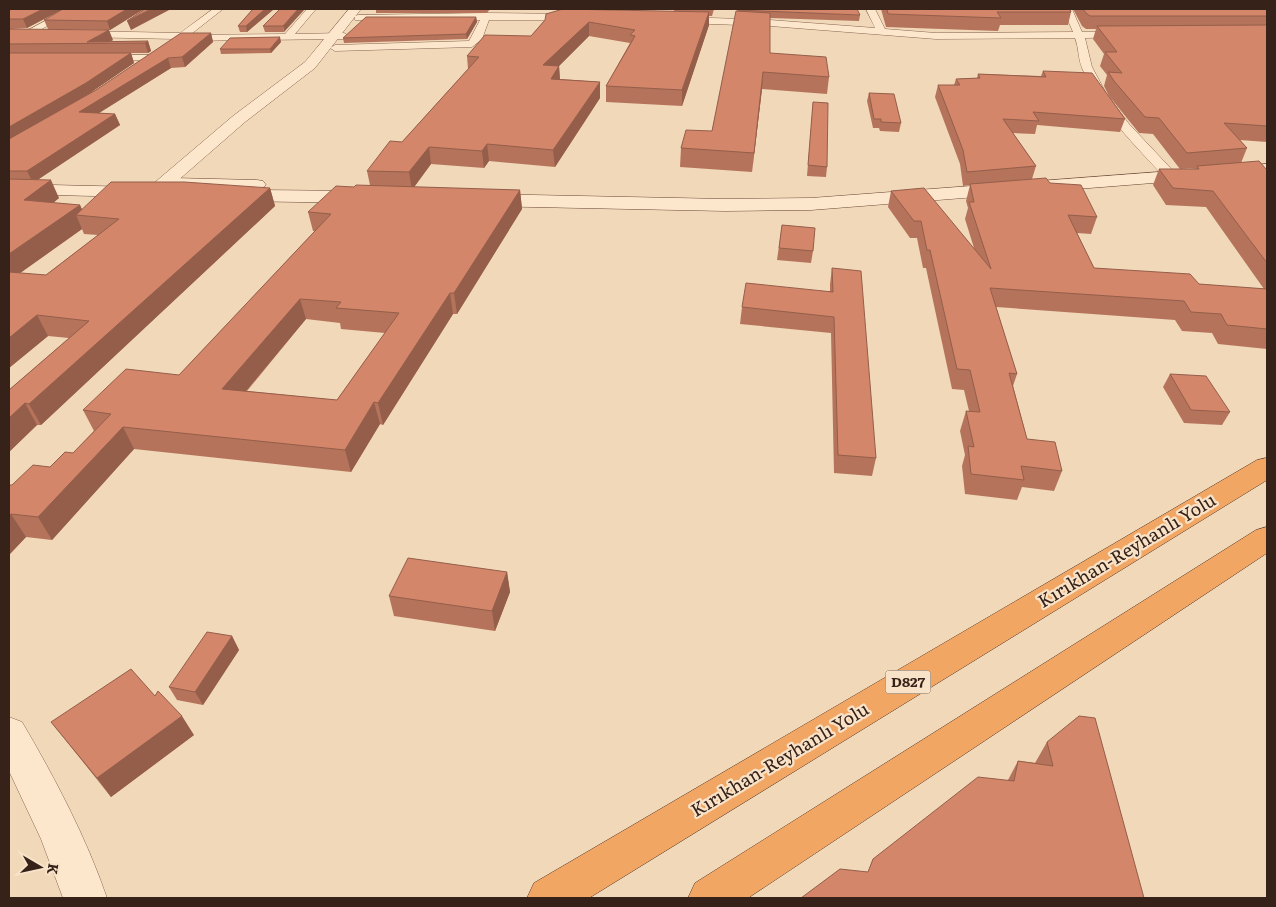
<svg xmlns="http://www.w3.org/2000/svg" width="1276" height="907" font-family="Literata,serif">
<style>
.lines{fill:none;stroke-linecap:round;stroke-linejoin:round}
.minor-casing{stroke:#886752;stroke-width:1}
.tertiary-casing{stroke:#886752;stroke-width:1}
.secondary-casing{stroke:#6a4836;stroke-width:1}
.trunk-casing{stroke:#553627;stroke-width:1}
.minor{fill:#fce6cc;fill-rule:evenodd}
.tertiary{fill:#fce6cc;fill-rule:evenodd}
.secondary{fill:#fce6cc;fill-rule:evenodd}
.trunk{fill:#f2a664;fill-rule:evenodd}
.wall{fill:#b5735b;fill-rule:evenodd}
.shaded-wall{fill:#945e4a}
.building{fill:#d3866a;stroke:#945e4a;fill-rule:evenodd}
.labels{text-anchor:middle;stroke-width:4.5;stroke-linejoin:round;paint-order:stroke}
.shield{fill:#f8e3c8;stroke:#705c4e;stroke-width:1}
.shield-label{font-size:14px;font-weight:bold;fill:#362219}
.near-street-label{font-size:18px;fill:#362219;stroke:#f8e3c8}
</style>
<rect width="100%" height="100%" fill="#f1d8b8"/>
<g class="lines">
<!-- minor casing -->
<g class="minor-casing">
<path id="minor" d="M 67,9 L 78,9 L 31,35 L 23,33 Z
M 213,9 L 223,9 L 190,35 L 285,34 L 307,9 L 316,9 L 295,34 L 344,33 L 349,36 L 344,39 L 180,41 L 176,39 L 81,37 L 76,34 L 81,31 L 180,33 Z
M 866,9 L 875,9 L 885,29 L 936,33 L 1073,32 L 1063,9 L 1072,9 L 1082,32 L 1128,32 L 1128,36 L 1125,37 L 1085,38 L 1092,67 L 1106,93 L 1129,124 L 1178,176 L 1176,179 L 1166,179 C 1135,145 1100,112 1082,68 C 1078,59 1079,48 1075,38 L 936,39 L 770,26 L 681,23 L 676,20 L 681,17 L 770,20 L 875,28 Z
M 486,13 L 575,14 L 580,17 L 575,20 L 489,20 L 482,39 L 472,47 L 335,51 L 330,48 L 335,45 L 469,41 L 480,20 L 355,20 L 355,16 L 358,15 Z
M 153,55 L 158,58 L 157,60 L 103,61 L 98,58 L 103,55 Z"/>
</g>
<!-- tertiary casing -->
<g class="tertiary-casing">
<path id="tertiary" d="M 349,9 L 361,9 L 315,68 L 245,122 L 159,197 L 147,197 L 144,193 L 147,189 L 233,116 L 305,62 Z
M 9,717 L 22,722 C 55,778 86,837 107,898 L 63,898 L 41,839 L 9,771 Z"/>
</g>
<!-- secondary casing -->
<g class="secondary-casing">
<path id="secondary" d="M 1267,164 L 1267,174 L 811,210 L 725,211 L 483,206 L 476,204 L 474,200 L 476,196 L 483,194 L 725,199 L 811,198 Z
M 173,178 L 257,180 L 263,181 L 266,185 L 259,190 L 362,191 L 369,193 L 371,197 L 369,201 L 362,203 L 235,201 L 229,199 L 226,195 L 229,191 L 234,190 L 167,187 L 164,183 L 167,179 Z
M 9,184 L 137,187 L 143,188 L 146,192 L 143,196 L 137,197 L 9,194 Z"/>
</g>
<!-- trunk casing -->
<g class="trunk-casing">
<path id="trunk" d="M 1267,458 L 1267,480 L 589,898 L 527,898 L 534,883 L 1257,460 Z
M 1267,527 L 1267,553 L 748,898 L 688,898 L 695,883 L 1256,530 Z"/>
</g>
<!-- minor -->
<use href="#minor" class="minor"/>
<!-- tertiary -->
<use href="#tertiary" class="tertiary"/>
<!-- secondary -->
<use href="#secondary" class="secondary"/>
<!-- trunk -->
<use href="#trunk" class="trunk"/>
</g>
<!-- wall -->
<path class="wall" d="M 9,9 L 63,9 L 27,28 L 11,29 L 113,40 L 109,42 L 148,41 L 151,51 L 148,53 L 131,53 L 134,63 L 90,93 L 211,33 L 213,42 L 185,67 L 171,68 L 99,113 L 115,114 L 120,125 L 37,180 L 59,198 L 53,203 L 80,205 L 82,210 L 270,188 L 275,206 L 41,425 L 37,425 L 9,452 L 9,390 L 69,338 L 48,336 L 9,368 ZM 82,229 L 84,234 L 98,235 L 46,275 L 20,273 Z
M 144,9 L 110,30 L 48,29 L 44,20 Z
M 253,9 L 274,9 L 247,32 L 240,32 L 238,26 Z
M 280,9 L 284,32 L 265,32 L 263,26 Z
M 376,9 L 490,9 L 487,13 L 376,13 Z
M 674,9 L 714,9 L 712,16 L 709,16 L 709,25 L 682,106 L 606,102 L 606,86 L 630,43 L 589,36 L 559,66 L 560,79 L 600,82 L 600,98 L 555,167 L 489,161 L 484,168 L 431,164 L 414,187 L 520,190 L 522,209 L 457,314 L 453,314 L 383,425 L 380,424 L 351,472 L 134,449 L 52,540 L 26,537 L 9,555 L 12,485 L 50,467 L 73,453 L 94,431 L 83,410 L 179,375 L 315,231 L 313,231 L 308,212 L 354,187 L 370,185 L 367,171 L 402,142 L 468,69 L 467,56 L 531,36 L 545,20 L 674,11 ZM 306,319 L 340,323 L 341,329 L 385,333 L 337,400 L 247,391 Z
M 738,9 L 860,15 L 859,21 L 770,18 L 770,53 L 829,77 L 827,94 L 762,89 L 752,172 L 680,167 L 681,148 L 712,131 Z
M 881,9 L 1070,9 L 1071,12 L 1068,25 L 1000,25 L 998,31 L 886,27 Z
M 1073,9 L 1267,9 L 1267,142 L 1240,140 L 1247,148 L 1241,163 L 1267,170 L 1267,349 L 1218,344 L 1212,333 L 1182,331 L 1175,320 L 996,307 L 1017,374 L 1013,386 L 1027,439 L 1062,471 L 1054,491 L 1022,487 L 1017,500 L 965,494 L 962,466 L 965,455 L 960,431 L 966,411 L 969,411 L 964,390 L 952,389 L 926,268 L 923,268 L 917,238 L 910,238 L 888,207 L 891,191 L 974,248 L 965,219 L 968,208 L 966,201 L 970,185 L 963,186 L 960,164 L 935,97 L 938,85 L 954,85 L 956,79 L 977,78 L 978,74 L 1041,76 L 1043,71 L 1125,119 L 1120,132 L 1037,125 L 1035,134 L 1013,133 L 1036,166 L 1032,179 L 1050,183 L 1097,217 L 1091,234 L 1077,233 L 1094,268 L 1199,284 L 1264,289 L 1206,207 L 1166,205 L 1153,185 L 1159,169 L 1196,169 L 1196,168 L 1180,169 L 1153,134 L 1139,133 L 1109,96 L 1104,86 L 1107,75 L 1100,66 L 1104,54 L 1093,39 L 1096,29 L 1086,29 L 1082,26 Z
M 476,17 L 477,22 L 467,39 L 344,43 L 343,38 Z
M 281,42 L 271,53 L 221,54 L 220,49 Z
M 869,93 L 901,123 L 899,132 L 880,131 L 879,128 L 873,128 L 867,101 Z
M 813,102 L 827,167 L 826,177 L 807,176 Z
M 782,225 L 813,251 L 811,263 L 777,260 Z
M 832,268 L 876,458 L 872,476 L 834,473 L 831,333 L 740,324 L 742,307 L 830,291 L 830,284 Z
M 1170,374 L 1230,412 L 1222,425 L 1184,423 L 1163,387 Z
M 507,572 L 510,592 L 495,631 L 394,616 L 389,596 Z
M 232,636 L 239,650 L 203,705 L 177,700 L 169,687 Z
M 51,722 L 194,735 L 111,797 Z
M 1047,742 L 1144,898 L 868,872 L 873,859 L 1008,780 L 1018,761 L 1035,763 Z"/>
<!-- shaded-wall -->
<path class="shaded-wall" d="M 43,9 L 63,9 L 27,28 L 23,19 Z
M 127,9 L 144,9 L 110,30 L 107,21 Z
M 151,9 L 171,9 L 131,30 L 127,21 Z
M 265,9 L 274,9 L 247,32 L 246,26 Z
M 298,9 L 305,9 L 284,32 L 283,26 Z
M 709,12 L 709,25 L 682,106 L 682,90 Z
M 476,17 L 477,22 L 467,39 L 466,34 Z
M 589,22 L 589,36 L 559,66 L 560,81 L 552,94 L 543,65 Z
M 109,30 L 113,40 L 106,44 L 87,42 Z
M 211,33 L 213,42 L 185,67 L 182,57 Z
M 280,37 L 281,42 L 271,53 L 270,49 Z
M 148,41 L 151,51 L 148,53 L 145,43 Z
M 131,53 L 134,63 L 90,93 L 9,141 L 9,127 Z
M 168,58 L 171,68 L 83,123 L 79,112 Z
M 763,72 L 762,89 L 752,172 L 754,153 Z
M 600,82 L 600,98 L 555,167 L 553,150 Z
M 115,114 L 120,125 L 33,183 L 27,171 Z
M 487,144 L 489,161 L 484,168 L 482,151 Z
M 429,147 L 431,164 L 412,190 L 409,172 Z
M 51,180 L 59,198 L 33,219 L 24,200 Z
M 270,188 L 275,206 L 41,425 L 29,404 Z
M 520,190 L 522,209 L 457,314 L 454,293 Z
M 80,205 L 85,216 L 76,215 L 82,229 L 9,281 L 9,254 Z
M 450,293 L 453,314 L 383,425 L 378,403 Z
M 300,299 L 306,319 L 230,410 L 222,389 Z
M 37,315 L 48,336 L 9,368 L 9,338 Z
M 374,402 L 380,424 L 351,472 L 345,450 Z
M 25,403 L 37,425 L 9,452 L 9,418 Z
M 123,427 L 134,449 L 52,540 L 38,517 Z
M 11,514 L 26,537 L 9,555 L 9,516 Z
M 507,572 L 510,592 L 495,631 L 492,611 Z
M 232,636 L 239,650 L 203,705 L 195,692 Z
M 182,716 L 194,735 L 111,797 L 97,778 Z"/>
<!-- building -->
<path class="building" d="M 9,9 L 43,9 L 23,19 L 9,19 Z
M 63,9 L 127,9 L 107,21 L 44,20 Z
M 145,9 L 151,9 L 127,21 Z
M 253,9 L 265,9 L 246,26 L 238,26 Z
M 280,9 L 298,9 L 283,26 L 263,26 Z
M 563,9 L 709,12 L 682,90 L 606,86 L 635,36 L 630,35 L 635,30 L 589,22 L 543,65 L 559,66 L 551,79 L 600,82 L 553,150 L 487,144 L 482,151 L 429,147 L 409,172 L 367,171 L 390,141 L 402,142 L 479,57 L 467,56 L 485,35 L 531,36 L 545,20 L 546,14 Z
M 738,9 L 857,9 L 860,15 L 737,10 Z
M 887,9 L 1070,9 L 1071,12 L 997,12 L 1001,18 L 888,14 Z
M 1083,9 L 1267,9 L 1267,16 L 1090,16 L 1086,13 Z
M 736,11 L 770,13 L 770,53 L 826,57 L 829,77 L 763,72 L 754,153 L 681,148 L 686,130 L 712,131 Z
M 366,17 L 476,17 L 466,34 L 343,38 Z
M 1267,25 L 1267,126 L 1224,123 L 1247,148 L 1187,153 L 1159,118 L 1145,117 L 1114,81 L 1108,72 L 1122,73 L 1105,52 L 1117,52 L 1097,26 Z
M 9,29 L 109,30 L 87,42 L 148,41 L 145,43 L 9,44 Z
M 181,33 L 211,33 L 182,57 L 168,58 L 79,112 L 115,114 L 27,171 L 9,171 L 9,139 L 96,90 Z
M 280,37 L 270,49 L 220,49 L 230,38 Z
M 9,53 L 131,53 L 86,83 L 9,127 Z
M 1043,71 L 1092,73 L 1125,119 L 1033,112 L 1039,121 L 1003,119 L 1036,166 L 967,172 L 963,150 L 938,85 L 960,85 L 956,79 L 980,78 L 978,74 L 1046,77 Z
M 869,93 L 894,94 L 901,123 L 881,122 L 881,119 L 874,119 Z
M 813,102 L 828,103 L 827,167 L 808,165 Z
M 1259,161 L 1267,170 L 1267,263 L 1213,191 L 1173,188 L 1159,169 L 1199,169 L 1197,166 Z
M 1046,178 L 1050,183 L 1081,185 L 1097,217 L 1068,215 L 1094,268 L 1190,274 L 1199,284 L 1267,289 L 1267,329 L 1227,325 L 1221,314 L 1191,312 L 1184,301 L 990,288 L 1017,374 L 1009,373 L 1027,439 L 1055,442 L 1062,471 L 1021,466 L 1024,480 L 971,474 L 968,446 L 974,447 L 966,411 L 980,412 L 970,370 L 957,369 L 930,250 L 927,250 L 921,221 L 914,221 L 891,191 L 924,188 L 991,269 L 969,202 L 974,202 L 970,184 Z
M 9,179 L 51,180 L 24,200 L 80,205 L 9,254 Z
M 111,182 L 184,182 L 270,188 L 29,404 L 25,403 L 9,418 L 9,390 L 89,321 L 37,315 L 9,338 L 9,272 L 46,275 L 119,219 L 76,215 Z
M 356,185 L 520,190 L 454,293 L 450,293 L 378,403 L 374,402 L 345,450 L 123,427 L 38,517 L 11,514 L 9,516 L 9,485 L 12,485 L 33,465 L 50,467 L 65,452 L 73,453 L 111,414 L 83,410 L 126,369 L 179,375 L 331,214 L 308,212 L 336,186 L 354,187 ZM 300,299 L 341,302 L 336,308 L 399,313 L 337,400 L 222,389 Z
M 782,225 L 815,228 L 813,251 L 779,248 Z
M 832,268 L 861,271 L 876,458 L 838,455 L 834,317 L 742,307 L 746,283 L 833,292 Z
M 1170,374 L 1206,376 L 1230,412 L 1191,410 Z
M 408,558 L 507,572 L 492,611 L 389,596 Z
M 207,632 L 232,636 L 195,692 L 169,687 Z
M 131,669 L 155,696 L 158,691 L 182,716 L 97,778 L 51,722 Z
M 1079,716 L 1095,718 L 1144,898 L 801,898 L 840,869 L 868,872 L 873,859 L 978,777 L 1014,781 L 1018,761 L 1053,766 L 1047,742 Z"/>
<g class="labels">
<!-- shield labels -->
<rect class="shield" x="885.5" y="670.5" width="45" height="23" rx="4"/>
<g class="shield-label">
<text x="908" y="687">D827</text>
</g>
<!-- near-street labels -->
<g class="near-street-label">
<text transform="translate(1127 551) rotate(-31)" y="6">Kırıkhan-Reyhanlı Yolu</text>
<text transform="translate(780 760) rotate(-31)" y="6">Kırıkhan-Reyhanlı Yolu</text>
</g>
</g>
<!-- border -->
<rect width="1276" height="907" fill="none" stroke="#362219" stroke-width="20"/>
<!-- north arrow -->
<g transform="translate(40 867) rotate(99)" stroke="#f8e3c8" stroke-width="4" paint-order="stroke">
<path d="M0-4L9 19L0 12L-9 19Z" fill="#362219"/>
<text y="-8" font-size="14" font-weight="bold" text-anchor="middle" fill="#362219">K</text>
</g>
</svg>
